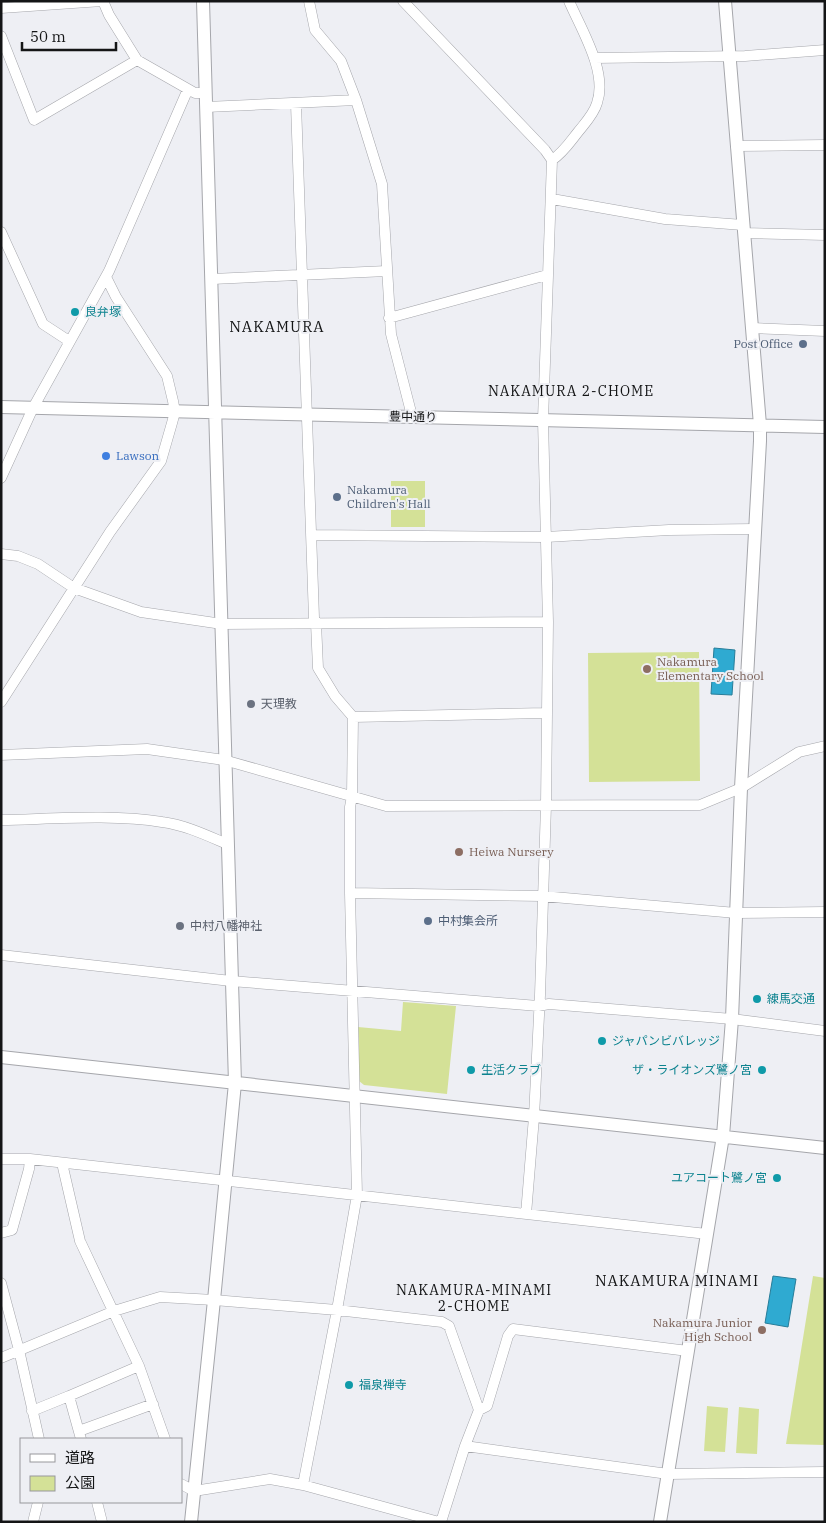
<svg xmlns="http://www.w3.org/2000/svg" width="826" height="1523" font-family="'IBM Plex Serif','Noto Sans JP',serif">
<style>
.green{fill:#d4e197}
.water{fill:#2faad1;stroke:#277d99}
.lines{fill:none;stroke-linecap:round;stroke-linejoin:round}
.minor-casing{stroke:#a5a6ab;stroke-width:11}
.tertiary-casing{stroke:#a5a6ab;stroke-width:14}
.minor{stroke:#fff;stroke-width:10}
.tertiary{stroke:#fff;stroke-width:12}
.culture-dot{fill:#0f9aa8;stroke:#eeeff4;stroke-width:2}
.service-dot{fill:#5c6f8a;stroke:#eeeff4;stroke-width:2}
.shop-dot{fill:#3f7fe0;stroke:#eeeff4;stroke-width:2}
.education-dot{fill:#8d6e63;stroke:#eeeff4;stroke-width:2}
.worship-dot{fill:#6b7280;stroke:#eeeff4;stroke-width:2}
.labels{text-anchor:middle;stroke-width:4;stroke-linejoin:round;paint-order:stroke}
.culture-label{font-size:12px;fill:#0d838f;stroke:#eeeff4;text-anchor:start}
.service-label{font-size:12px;fill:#4e5e75;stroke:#eeeff4;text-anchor:start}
.street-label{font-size:12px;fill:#141516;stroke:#eeeff4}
.shop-label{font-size:12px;fill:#366cbe;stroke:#eeeff4;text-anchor:start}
.education-label{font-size:12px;fill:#785e54;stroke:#eeeff4;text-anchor:start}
.worship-label{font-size:12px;fill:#5b616d;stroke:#eeeff4;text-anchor:start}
.neighbourhood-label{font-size:14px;letter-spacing:1px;fill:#141516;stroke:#eeeff4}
.quarter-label{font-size:15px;letter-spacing:1px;fill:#141516;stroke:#eeeff4}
</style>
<rect width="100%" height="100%" fill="#eeeff4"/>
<!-- green -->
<path class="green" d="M 391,481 L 425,481 L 425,527 L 391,527 Z
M 699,652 L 700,781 L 589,782 L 588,653 Z
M 403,1002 L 456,1006 L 447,1094 L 364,1085 L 359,1081 L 358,1027 L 401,1031 Z
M 813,1276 L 825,1278 L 825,1445 L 786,1444 Z
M 707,1406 L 728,1408 L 725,1452 L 704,1451 Z
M 739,1407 L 759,1409 L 757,1454 L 736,1453 Z"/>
<!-- water -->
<path class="water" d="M 714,648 L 735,650 L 732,695 L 711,694 Z
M 773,1276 L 796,1279 L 788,1327 L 765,1323 Z"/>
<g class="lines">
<!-- minor casing -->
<g class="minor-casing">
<path id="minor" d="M 103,1 L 109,15 L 137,60 L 195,93 L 206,93
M 309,1 L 315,30 L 341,61 L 356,100 L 382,184 L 391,334 L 412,416
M 403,1 L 545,150 L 552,160 L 543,420 L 548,622 L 546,805 L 540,995 L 534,1117 L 526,1214
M 1,8 L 102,1
M 1,36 L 34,120 L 137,60
M 594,58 L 745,56 L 825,50
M 296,104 L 314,618 L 316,623 L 318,668 L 335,696 L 353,717 L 352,796 L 350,807 L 350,893 L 357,1195 L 337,1310 L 303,1485
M 206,107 L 356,100
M 736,146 L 825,145
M 552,160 C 563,153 570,142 578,132 C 585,123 594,114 597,103 C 608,72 581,29 569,1
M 552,199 L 665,219 L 743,225
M 1,232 L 43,324 L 69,341
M 744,233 L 825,235
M 212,279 L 387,271
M 389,318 L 547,275
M 752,328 L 825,331
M 1,478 L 33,408 L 109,271 L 188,89
M 311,535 L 546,537 L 669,530 L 755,529
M 1,554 L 18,556 L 38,564 L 74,588 L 141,612 L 222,624 L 548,622
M 1,702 L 110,532 L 161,461 L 172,423 L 175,412 L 173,401 L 167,376 L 116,297 L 106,277
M 353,717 L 546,713
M 1,755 L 147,749 L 224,760 L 386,806 L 700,805 L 741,788 L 799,752 L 825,746
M 1,820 C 52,819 113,814 162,822 C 185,825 206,835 227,844
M 350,893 L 542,896 L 736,913 L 825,912
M 1,955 L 231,981 L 538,1006 L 549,1004 L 732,1019 L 825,1031
M 1,1159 L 30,1159 L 707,1234
M 62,1163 L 80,1241 L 139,1366 L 165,1439
M 1,1233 L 12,1230 L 29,1169 L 30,1159
M 1,1283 L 19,1350 L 39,1439
M 1,1358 L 114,1311 L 160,1297 L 214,1300 L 337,1310 L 442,1322 L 449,1326 L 479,1410
M 69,1396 L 139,1366
M 32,1411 L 69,1396 L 81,1439
M 79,1431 L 153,1404
M 465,1446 L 668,1474 L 825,1472
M 181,1484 L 194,1491 L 270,1479 L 303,1485 L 439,1522
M 97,1502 L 102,1522
M 33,1522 L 38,1502
M 441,1522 L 465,1446 L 479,1410 L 487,1406 L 508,1336 L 513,1329 L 688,1351"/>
</g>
<!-- tertiary casing -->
<g class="tertiary-casing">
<path id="tertiary" d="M 1,407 L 825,427
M 1,1057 L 825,1148
M 191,1522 L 214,1300 L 235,1083 L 203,1
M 660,1522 L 723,1136 L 732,1019 L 741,788 L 760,441 L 760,425 L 725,1"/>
</g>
<!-- minor -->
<use href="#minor" class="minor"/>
<!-- tertiary -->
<use href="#tertiary" class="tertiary"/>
</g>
<!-- markers -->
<g class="culture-dot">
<circle cx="75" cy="312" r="5"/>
<circle cx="757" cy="999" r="5"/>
<circle cx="602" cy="1041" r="5"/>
<circle cx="471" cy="1070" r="5"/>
<circle cx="762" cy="1070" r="5"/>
<circle cx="777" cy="1178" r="5"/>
<circle cx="349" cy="1385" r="5"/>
</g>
<g class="service-dot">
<circle cx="803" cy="344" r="5"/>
<circle cx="337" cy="497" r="5"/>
<circle cx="428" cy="921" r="5"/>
</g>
<circle class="shop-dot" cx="106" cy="456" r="5"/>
<g class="education-dot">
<circle cx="647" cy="669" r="5"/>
<circle cx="459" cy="852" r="5"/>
<circle cx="762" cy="1330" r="5"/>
</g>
<g class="worship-dot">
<circle cx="251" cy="704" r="5"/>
<circle cx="180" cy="926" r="5"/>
</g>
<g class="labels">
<!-- culture labels -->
<g class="culture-label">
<text x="85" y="316">良弁塚</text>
<text x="767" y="1003">練馬交通</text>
<text x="612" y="1045">ジャパンビバレッジ</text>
<text x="481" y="1074">生活クラブ</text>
<text x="752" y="1074" text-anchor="end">ザ・ライオンズ鷺ノ宮</text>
<text x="767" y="1182" text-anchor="end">ユアコート鷺ノ宮</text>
<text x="359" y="1389">福泉禅寺</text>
</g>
<!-- service labels -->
<g class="service-label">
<text x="793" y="348" text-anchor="end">Post Office</text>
<text x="347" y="494">Nakamura<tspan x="347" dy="14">Children's Hall</tspan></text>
<text x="438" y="925">中村集会所</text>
</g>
<!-- street labels -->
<g class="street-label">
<text transform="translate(413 417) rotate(1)" y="4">豊中通り</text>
</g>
<!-- shop labels -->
<g class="shop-label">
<text x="116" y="460">Lawson</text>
</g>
<!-- education labels -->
<g class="education-label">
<text x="657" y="666">Nakamura<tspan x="657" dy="14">Elementary School</tspan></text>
<text x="469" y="856">Heiwa Nursery</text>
<text x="752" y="1327" text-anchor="end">Nakamura Junior<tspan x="752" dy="14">High School</tspan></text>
</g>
<!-- worship labels -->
<g class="worship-label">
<text x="261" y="708">天理教</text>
<text x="190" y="930">中村八幡神社</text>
</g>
<!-- neighbourhood labels -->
<g class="neighbourhood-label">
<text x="571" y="396">NAKAMURA 2-CHOME</text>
<text x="474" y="1295">NAKAMURA-MINAMI<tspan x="474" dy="16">2-CHOME</tspan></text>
</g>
<!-- quarter labels -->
<g class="quarter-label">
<text x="277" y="332">NAKAMURA</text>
<text x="677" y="1286">NAKAMURA MINAMI</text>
</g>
</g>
<!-- border -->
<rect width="826" height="1523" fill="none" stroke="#141516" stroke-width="5"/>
<!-- legend -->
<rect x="20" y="1438" width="162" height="65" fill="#eeeff4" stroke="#97989b"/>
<rect x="30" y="1454" width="25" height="8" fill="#ffffff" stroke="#97989b"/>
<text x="65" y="1463" font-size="15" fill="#141516">道路</text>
<rect x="30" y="1476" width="25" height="15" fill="#d4e197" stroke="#97989b"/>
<text x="65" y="1488" font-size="15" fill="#141516">公園</text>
<!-- scale -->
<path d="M22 42v8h94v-8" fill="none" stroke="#141516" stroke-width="2.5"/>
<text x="30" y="42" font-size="15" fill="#141516" stroke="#eeeff4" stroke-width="4" paint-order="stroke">50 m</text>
</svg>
